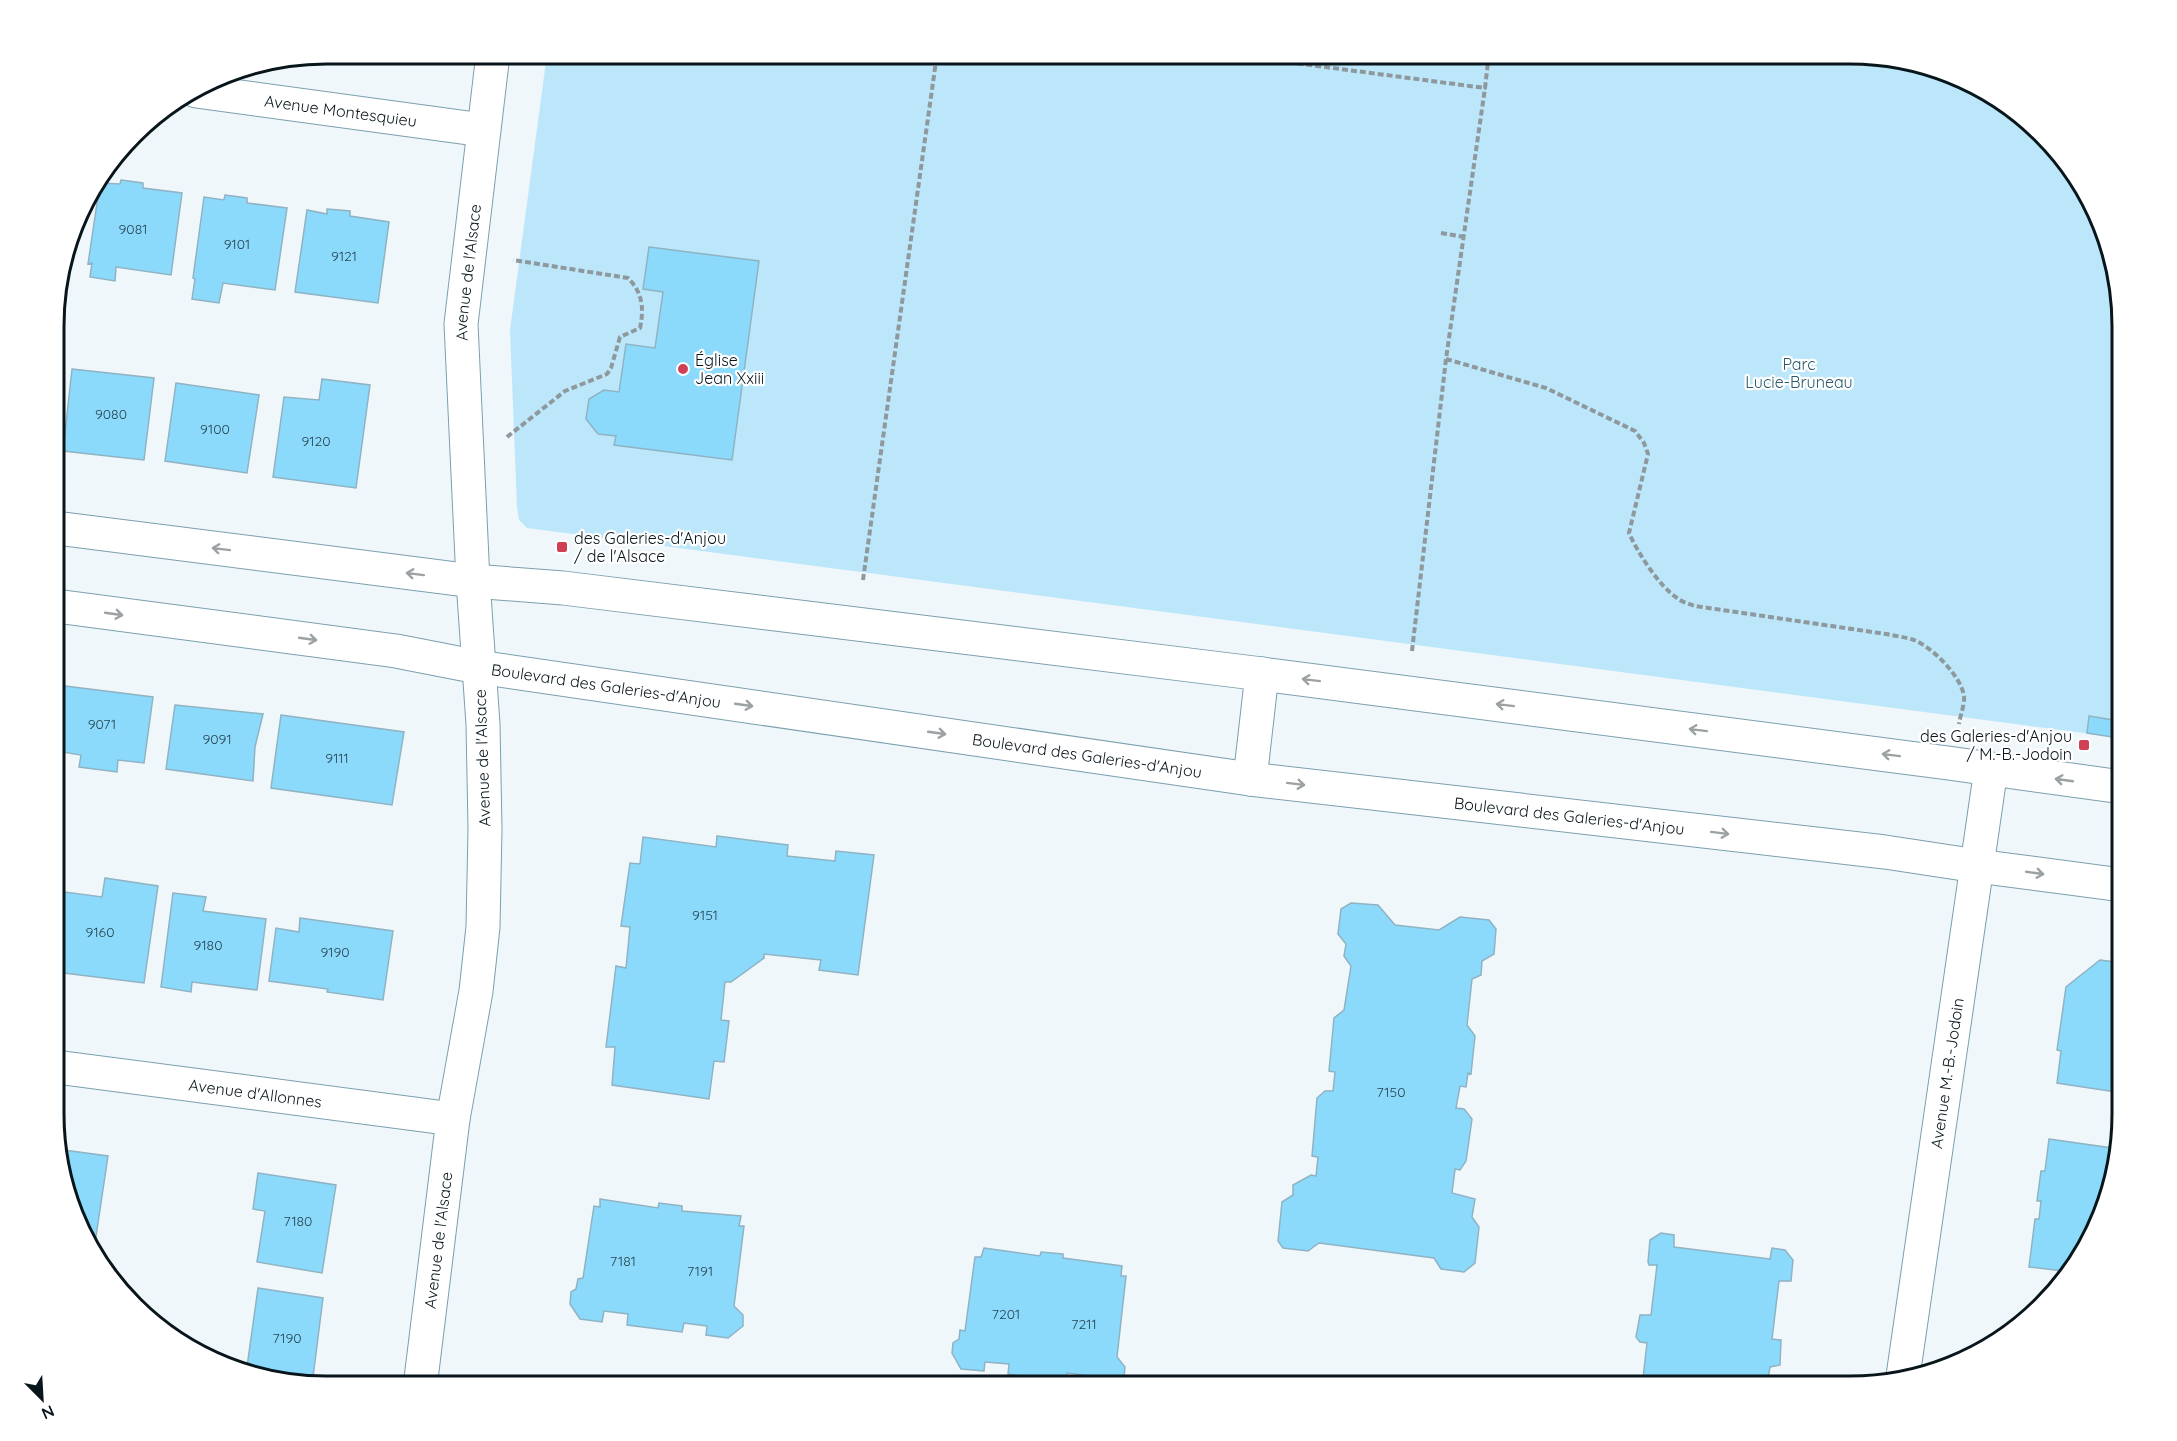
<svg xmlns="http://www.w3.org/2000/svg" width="2177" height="1441" font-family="Quicksand,sans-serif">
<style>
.green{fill:#bce7fa}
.building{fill:#8bdafc;stroke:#8fb3c3;stroke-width:1.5}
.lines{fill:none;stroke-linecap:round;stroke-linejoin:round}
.minor-casing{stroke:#7b9fae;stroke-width:35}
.tertiary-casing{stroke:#7b9fae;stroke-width:35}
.path{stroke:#8e989d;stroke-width:4;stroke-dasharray:6 3;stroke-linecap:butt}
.minor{stroke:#fff;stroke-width:33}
.tertiary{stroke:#fff;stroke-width:33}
.oneway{stroke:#9ca1a4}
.poi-dot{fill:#d04054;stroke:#fff;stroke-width:2}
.labels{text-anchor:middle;stroke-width:4.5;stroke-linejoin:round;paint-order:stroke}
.number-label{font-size:14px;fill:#294653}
.street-label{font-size:16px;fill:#08151b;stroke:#fff}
.poi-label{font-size:16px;fill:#08151b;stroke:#fff;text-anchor:start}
.park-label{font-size:16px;fill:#2b586a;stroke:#fff}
.rim{fill:none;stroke:#08151b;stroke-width:3}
</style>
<rect width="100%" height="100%" fill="#f0f7fb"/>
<!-- green -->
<path class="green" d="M 547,54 L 1850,54 L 1937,68 L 2002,100 L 2087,191 L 2122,309 L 2122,738 L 527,528 L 519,520 L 517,508 L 510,330 Z"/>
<!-- building -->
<path class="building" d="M 121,180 L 143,183 L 143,188 L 182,193 L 171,275 L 116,267 L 115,281 L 90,277 L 92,263 L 88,264 L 100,183 L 120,184 Z
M 225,195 L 247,198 L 247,203 L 287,208 L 275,290 L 223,283 L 219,303 L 192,299 L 195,279 L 193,278 L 204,197 L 224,200 Z
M 327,209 L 350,211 L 350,216 L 389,222 L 378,303 L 295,292 L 307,210 L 327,214 Z
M 649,247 L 759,261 L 732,460 L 614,445 L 616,436 L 598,434 L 586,419 L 589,399 L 604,390 L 619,392 L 626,344 L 655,348 L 663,292 L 643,289 Z
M 72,369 L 154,378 L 144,460 L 63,451 Z
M 322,379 L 370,385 L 356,488 L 273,477 L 284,397 L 319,400 Z
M 176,383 L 259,395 L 247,473 L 165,461 Z
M 65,686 L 153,697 L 144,763 L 118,760 L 117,772 L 79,767 L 81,755 L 56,751 Z
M 175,705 L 263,714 L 255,747 L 253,781 L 166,769 Z
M 281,715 L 404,732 L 392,805 L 271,788 Z
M 2089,716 L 2113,720 L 2112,737 L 2087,733 Z
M 717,836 L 788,845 L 787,856 L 835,861 L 836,851 L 874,855 L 858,975 L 819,970 L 821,960 L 764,954 L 764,958 L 731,982 L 725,982 L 721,1020 L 729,1021 L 724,1062 L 714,1061 L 709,1099 L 612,1085 L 615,1047 L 606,1047 L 616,966 L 626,968 L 630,927 L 621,926 L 630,863 L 640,864 L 643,837 L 716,847 Z
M 105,878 L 158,886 L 144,983 L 56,972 L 56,950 L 65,892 L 102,897 Z
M 173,893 L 206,897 L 203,911 L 266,919 L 257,990 L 192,982 L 191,992 L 161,987 Z
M 1351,903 L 1378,905 L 1395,925 L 1439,930 L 1460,917 L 1489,920 L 1496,929 L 1494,954 L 1482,961 L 1481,975 L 1472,979 L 1467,1025 L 1475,1036 L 1471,1074 L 1468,1073 L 1466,1087 L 1460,1086 L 1456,1108 L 1464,1109 L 1472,1119 L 1466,1161 L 1460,1170 L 1455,1169 L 1452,1193 L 1475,1199 L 1472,1217 L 1479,1227 L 1475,1263 L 1464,1272 L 1441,1269 L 1434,1258 L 1319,1243 L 1308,1251 L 1283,1248 L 1278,1241 L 1282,1202 L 1293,1195 L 1293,1185 L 1311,1175 L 1316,1176 L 1318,1157 L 1312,1156 L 1317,1098 L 1325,1091 L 1333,1091 L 1335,1072 L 1329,1071 L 1334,1018 L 1344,1010 L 1351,966 L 1344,956 L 1346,944 L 1338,934 L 1341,909 Z
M 300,918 L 393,931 L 383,1000 L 327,992 L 328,989 L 269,981 L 276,928 L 299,932 Z
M 2100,960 L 2122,963 L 2122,1093 L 2057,1083 L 2061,1051 L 2057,1050 L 2066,987 Z
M 2049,1139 L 2119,1149 L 2109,1201 L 2077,1266 L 2071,1272 L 2029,1267 L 2035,1219 L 2039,1219 L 2041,1201 L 2037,1201 L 2041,1171 L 2045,1171 Z
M 56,1149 L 108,1156 L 95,1243 L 88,1242 Z
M 258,1173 L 336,1185 L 322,1273 L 257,1262 L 265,1211 L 253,1209 Z
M 600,1199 L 658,1208 L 659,1203 L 682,1206 L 682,1211 L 741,1216 L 739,1226 L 744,1226 L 734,1306 L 743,1315 L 743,1326 L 728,1338 L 706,1335 L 707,1326 L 684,1323 L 682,1332 L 627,1325 L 628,1314 L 604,1311 L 602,1322 L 580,1319 L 570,1304 L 571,1292 L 576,1289 L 578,1279 L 583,1278 L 594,1206 L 600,1207 Z
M 1661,1233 L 1674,1235 L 1674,1247 L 1770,1259 L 1772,1248 L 1785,1250 L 1793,1260 L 1791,1281 L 1779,1281 L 1772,1339 L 1781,1340 L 1780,1365 L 1770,1367 L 1767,1385 L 1775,1386 L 1642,1387 L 1647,1343 L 1640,1342 L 1636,1337 L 1640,1315 L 1651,1315 L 1657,1265 L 1649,1265 L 1648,1262 L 1650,1240 Z
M 984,1248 L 1040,1256 L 1041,1252 L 1063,1254 L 1063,1258 L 1122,1266 L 1121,1276 L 1126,1276 L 1117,1357 L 1125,1367 L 1124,1377 L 1112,1387 L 1099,1387 L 1089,1386 L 1090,1376 L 1067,1373 L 1065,1383 L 1008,1374 L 1009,1364 L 985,1362 L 984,1371 L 961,1369 L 952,1353 L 953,1343 L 959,1339 L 960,1330 L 965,1331 L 975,1257 L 981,1257 Z
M 258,1288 L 323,1298 L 312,1385 L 246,1374 Z"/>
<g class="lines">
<!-- minor casing -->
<g class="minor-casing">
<g id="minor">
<path id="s1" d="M 196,91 L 483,130"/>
<path id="s2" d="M 56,1067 L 453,1119"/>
<path id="s3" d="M 1903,1376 L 1991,769"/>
<path id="s4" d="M 420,1387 L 453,1119 L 476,991 L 483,927 L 485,829 L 483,724 L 473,581 L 461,324 L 493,54"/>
</g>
</g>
<!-- tertiary casing -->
<g class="tertiary-casing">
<g id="tertiary">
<path d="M 56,528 L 473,581 L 563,588 L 1262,674 L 1948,763 L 2122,787"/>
<path id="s5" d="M 56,606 L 396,651 L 478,667 L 1250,779 L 1885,852 L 1977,866 L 2122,885"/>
<path d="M 1250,779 L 1262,674"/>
</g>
</g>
<!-- path -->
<path class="path" d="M 1226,54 L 1485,88 L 1489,54
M 1113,65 L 1114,54
M 1441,233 L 1464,237
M 1446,359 L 1546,388 L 1635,431 L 1644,443 L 1648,454 L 1629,533 C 1638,553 1659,586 1677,598 C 1682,602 1689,604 1695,606 L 1886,634 C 1895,636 1905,637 1914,640 C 1932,647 1961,676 1964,696 C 1965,704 1960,716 1959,724
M 507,437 L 565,391 L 607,374 L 611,368 L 620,337 L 640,328 C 644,309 643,293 628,278 L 513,260
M 863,580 L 937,54
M 1412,651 L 1446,359 L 1485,88"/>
<!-- minor -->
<use href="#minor" class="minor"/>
<!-- tertiary -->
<use href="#tertiary" class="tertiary"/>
</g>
<!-- one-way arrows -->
<defs><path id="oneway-shaft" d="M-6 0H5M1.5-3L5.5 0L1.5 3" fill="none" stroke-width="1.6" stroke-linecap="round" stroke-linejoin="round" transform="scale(1.5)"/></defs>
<g class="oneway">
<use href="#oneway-shaft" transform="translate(221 549) rotate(-173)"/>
<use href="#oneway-shaft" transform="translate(415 574) rotate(-173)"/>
<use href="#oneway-shaft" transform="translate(114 614) rotate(8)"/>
<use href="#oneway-shaft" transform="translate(308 639) rotate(8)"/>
<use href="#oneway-shaft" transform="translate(1311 680) rotate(-173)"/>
<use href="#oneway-shaft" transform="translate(744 705) rotate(8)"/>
<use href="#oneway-shaft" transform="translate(1505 705) rotate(-173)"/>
<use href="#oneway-shaft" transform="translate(1698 730) rotate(-173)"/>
<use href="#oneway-shaft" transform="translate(937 733) rotate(8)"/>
<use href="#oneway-shaft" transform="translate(1891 755) rotate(-173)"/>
<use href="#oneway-shaft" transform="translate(2064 780) rotate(-172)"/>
<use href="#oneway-shaft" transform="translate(1296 784) rotate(7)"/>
<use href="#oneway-shaft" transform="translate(1720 833) rotate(7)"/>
<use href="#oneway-shaft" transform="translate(2035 873) rotate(8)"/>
</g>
<!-- markers -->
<g class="poi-dot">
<circle cx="683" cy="369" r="6"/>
<rect x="556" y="541" width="12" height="12" rx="3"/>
<rect x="2078" y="739" width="12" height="12" rx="3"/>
</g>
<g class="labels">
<!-- number labels -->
<g class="number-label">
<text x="133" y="234">9081</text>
<text x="237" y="249">9101</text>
<text x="344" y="261">9121</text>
<text x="111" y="419">9080</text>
<text x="215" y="434">9100</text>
<text x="316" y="446">9120</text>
<text x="102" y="729">9071</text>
<text x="217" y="744">9091</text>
<text x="337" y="763">9111</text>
<text x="705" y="920">9151</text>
<text x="100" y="937">9160</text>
<text x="208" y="950">9180</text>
<text x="335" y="957">9190</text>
<text x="1391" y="1097">7150</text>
<text x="298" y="1226">7180</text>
<text x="623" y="1266">7181</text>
<text x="700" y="1276">7191</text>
<text x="1006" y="1319">7201</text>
<text x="1084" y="1329">7211</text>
<text x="287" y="1343">7190</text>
</g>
<!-- street labels -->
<g class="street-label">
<text dy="6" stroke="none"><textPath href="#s1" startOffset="146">Avenue Montesquieu</textPath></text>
<text dy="6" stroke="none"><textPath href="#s4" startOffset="1120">Avenue de l'Alsace</textPath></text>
<text dy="6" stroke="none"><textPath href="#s5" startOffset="556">Boulevard des Galeries-d'Anjou</textPath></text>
<text dy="6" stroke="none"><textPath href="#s5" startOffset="1042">Boulevard des Galeries-d'Anjou</textPath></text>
<text transform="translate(482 758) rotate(-92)" y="6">Avenue de l'Alsace</text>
<text dy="6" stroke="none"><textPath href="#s5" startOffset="1528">Boulevard des Galeries-d'Anjou</textPath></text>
<text dy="6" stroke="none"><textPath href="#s3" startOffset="306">Avenue M.-B.-Jodoin</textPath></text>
<text dy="6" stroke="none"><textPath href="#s2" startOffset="201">Avenue d'Allonnes</textPath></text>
<text dy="6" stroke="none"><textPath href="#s4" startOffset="148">Avenue de l'Alsace</textPath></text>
</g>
<!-- poi labels -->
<g class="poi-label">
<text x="695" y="366">Église<tspan x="695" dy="18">Jean Xxiii</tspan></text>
<text x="574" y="544">des Galeries-d'Anjou<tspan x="574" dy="18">/ de l'Alsace</tspan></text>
<text x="2072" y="742" text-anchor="end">des Galeries-d'Anjou<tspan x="2072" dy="18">/ M.-B.-Jodoin</tspan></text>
</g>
<!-- park labels -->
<g class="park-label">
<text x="1799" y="370">Parc<tspan x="1799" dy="18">Lucie-Bruneau</tspan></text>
</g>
</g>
<!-- crop -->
<path d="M0 0H2177V1441H0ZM326 64H1850A262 262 0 0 1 2112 326V1114A262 262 0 0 1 1850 1376H326A262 262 0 0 1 64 1114V326A262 262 0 0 1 326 64Z" fill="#fff" fill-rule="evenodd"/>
<path class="rim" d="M326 64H1850A262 262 0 0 1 2112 326V1114A262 262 0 0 1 1850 1376H326A262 262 0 0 1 64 1114V326A262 262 0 0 1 326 64Z"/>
<!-- north arrow -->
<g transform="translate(42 1399) rotate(156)" stroke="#ffffff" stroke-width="4.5" paint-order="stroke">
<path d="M0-4.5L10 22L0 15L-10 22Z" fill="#08151b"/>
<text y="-9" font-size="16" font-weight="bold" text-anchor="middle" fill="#08151b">N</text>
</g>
</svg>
